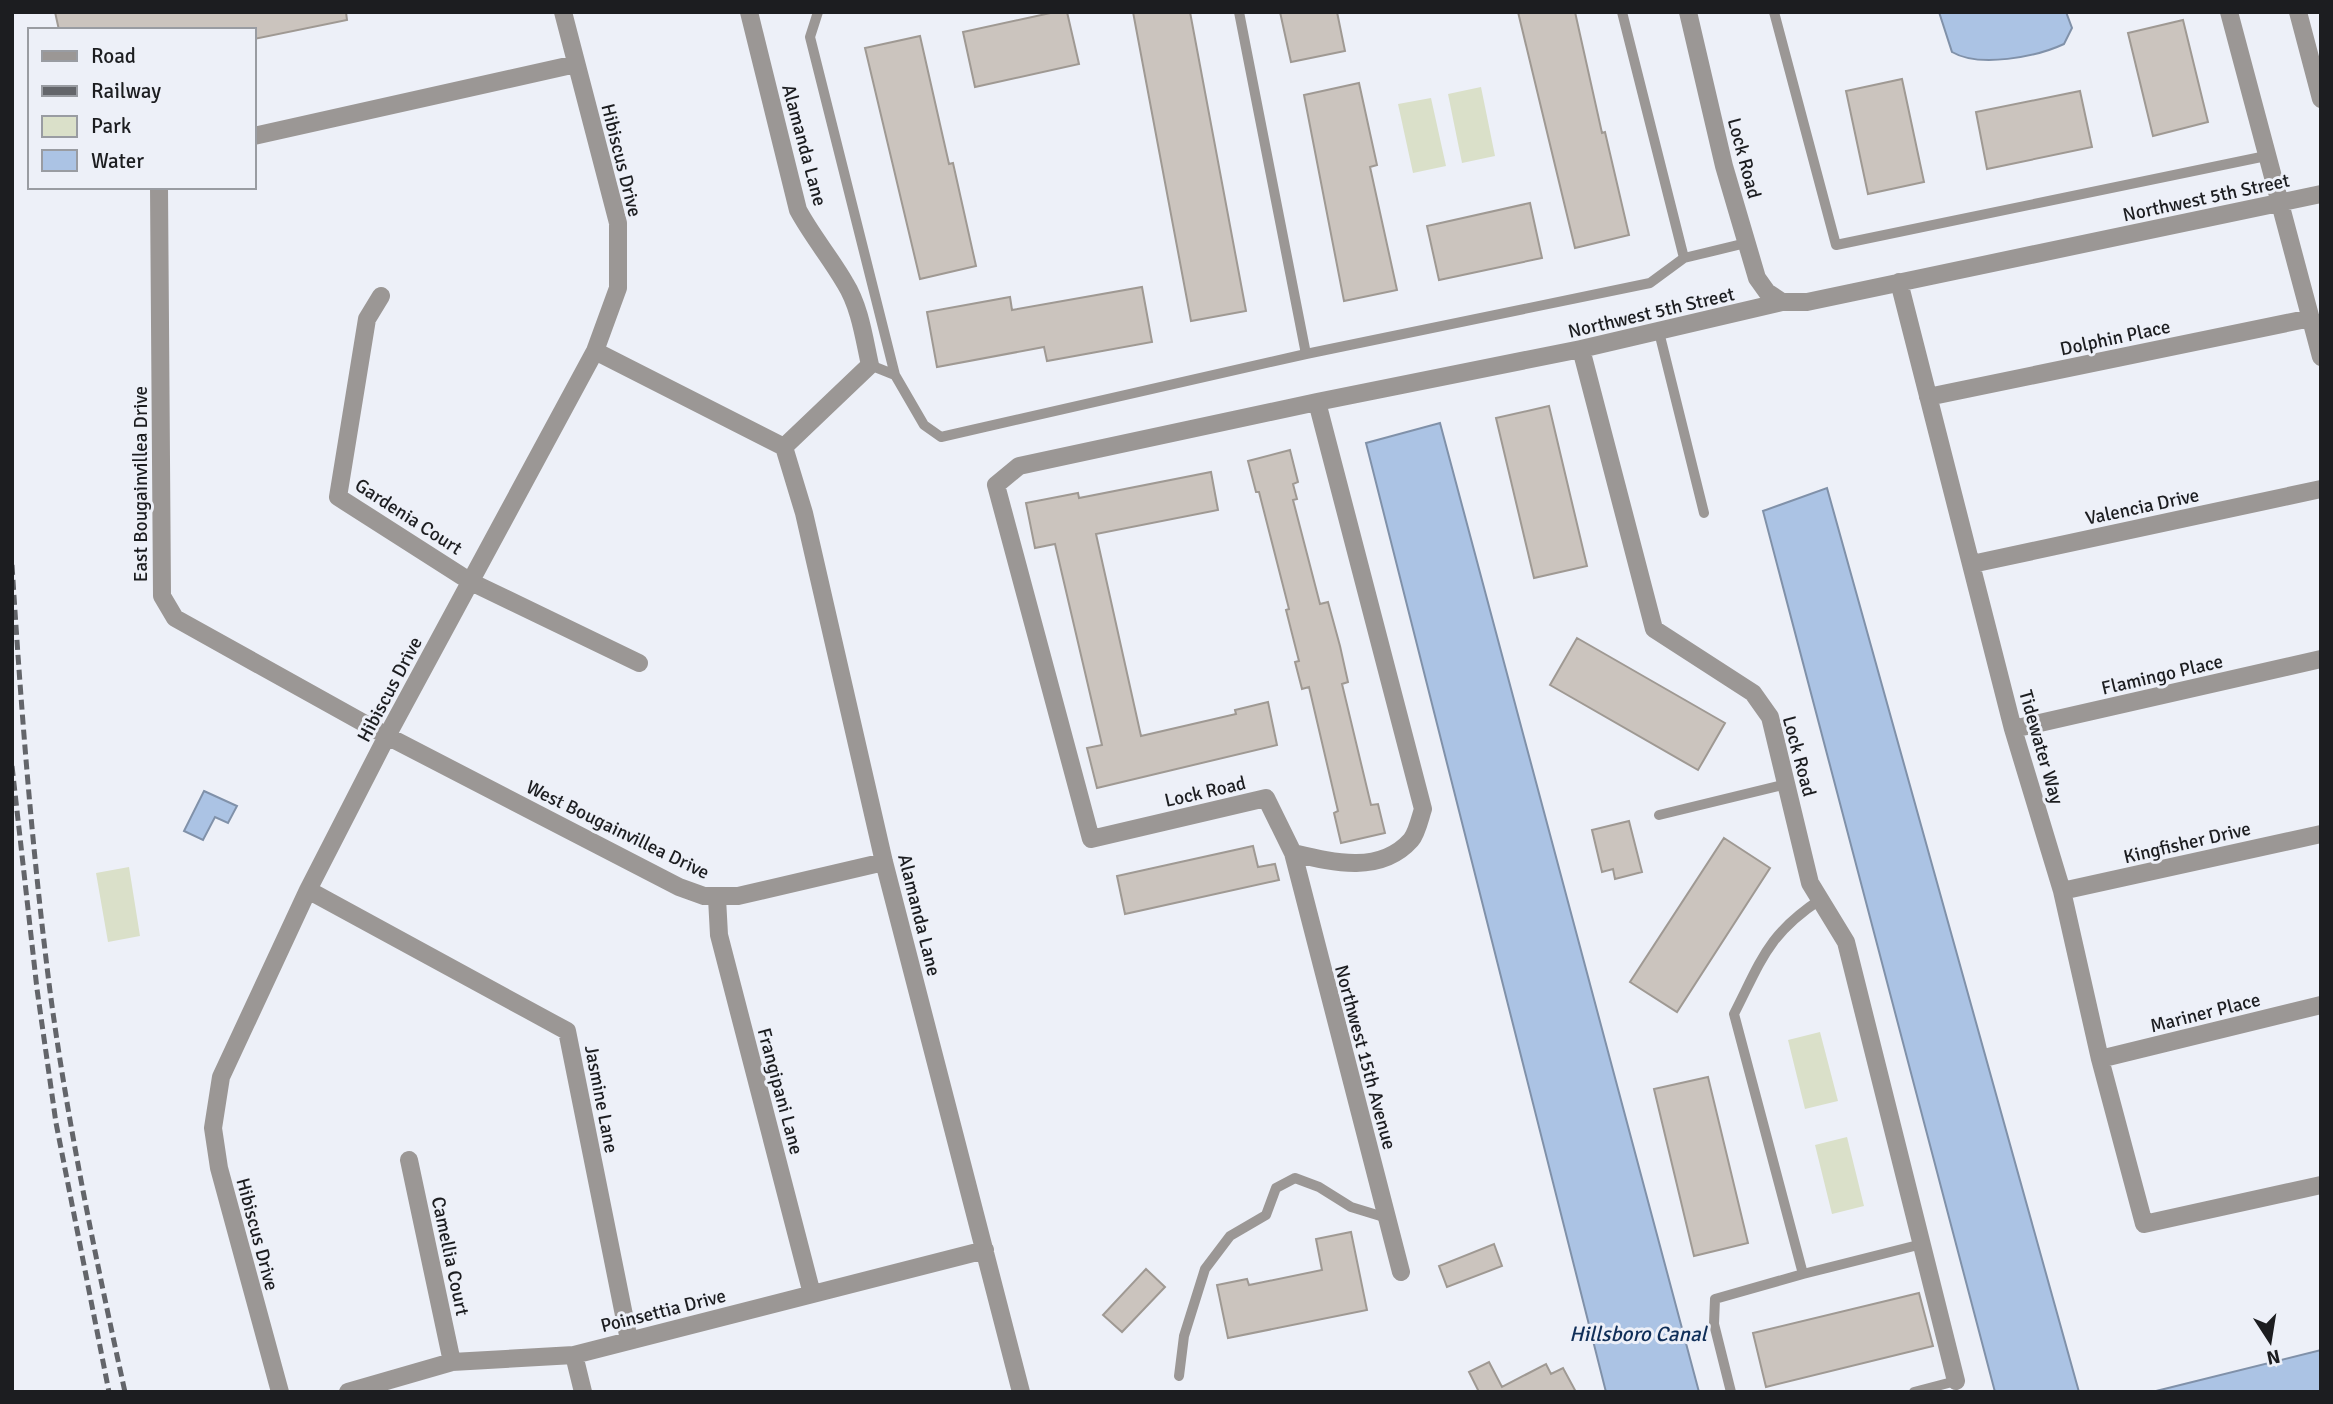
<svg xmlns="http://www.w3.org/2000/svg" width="2333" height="1404" font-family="Signika,sans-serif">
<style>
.green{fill:#dae0c9}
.water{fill:#abc3e4;stroke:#8091a9;stroke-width:2}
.building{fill:#cbc4be;stroke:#9f9993;stroke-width:2}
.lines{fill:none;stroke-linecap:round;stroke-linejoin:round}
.service{stroke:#9b9795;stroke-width:10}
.minor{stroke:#9b9795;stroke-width:18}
.tertiary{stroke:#9b9795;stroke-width:18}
.rail{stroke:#63656a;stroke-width:5;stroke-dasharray:10 5;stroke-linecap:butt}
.labels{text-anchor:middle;stroke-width:6;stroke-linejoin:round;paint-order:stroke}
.street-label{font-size:19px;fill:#1c1d20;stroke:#edf0f8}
.water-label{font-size:21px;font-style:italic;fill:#0f2e58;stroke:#edf0f8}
</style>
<rect width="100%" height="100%" fill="#edf0f8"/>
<!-- green -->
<path class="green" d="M 1481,87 L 1495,156 L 1462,163 L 1448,94 Z
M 1431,98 L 1446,166 L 1413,173 L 1398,104 Z
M 129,867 L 140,936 L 108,942 L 96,873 Z
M 1820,1032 L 1838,1101 L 1805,1109 L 1788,1040 Z
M 1847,1137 L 1864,1206 L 1832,1214 L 1815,1145 Z"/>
<!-- water -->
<path class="water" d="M 1939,12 L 2066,12 L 2072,28 L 2064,44 C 2036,57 1979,68 1952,52 Z
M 1440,423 L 1699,1392 L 1606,1392 L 1366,443 Z
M 1827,488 L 2079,1392 L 1995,1392 L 1763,511 Z
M 204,791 L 237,806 L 228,823 L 215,817 L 203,840 L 184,831 Z
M 2321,1350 L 2321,1392 L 2152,1392 Z"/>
<!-- building -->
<path class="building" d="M 55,12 L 346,12 L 347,20 L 254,39 L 254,30 L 59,30 Z
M 1055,12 L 1067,12 L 1079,64 L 975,87 L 963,32 Z
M 1133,12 L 1190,12 L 1246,311 L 1191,321 Z
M 1280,12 L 1337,12 L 1345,51 L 1291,62 Z
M 1518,12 L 1575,12 L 1602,133 L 1605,132 L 1629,235 L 1575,248 Z
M 2183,20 L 2208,122 L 2153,136 L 2128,33 Z
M 920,36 L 949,164 L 953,163 L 976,266 L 920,279 L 865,48 Z
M 1902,79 L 1924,182 L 1868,194 L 1846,91 Z
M 1359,83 L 1377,165 L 1370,167 L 1397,290 L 1344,301 L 1304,95 Z
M 2080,91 L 2092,147 L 1987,169 L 1976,112 Z
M 1530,203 L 1542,258 L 1439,280 L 1427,226 Z
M 1142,287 L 1152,342 L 1047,361 L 1044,347 L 937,367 L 927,312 L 1010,297 L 1012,310 Z
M 1549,406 L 1587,566 L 1534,578 L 1496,418 Z
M 1290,450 L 1298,482 L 1293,484 L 1297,499 L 1293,500 L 1320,604 L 1328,602 L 1340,646 L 1348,682 L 1342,684 L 1371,805 L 1378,804 L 1385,833 L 1341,843 L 1334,813 L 1338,811 L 1309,687 L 1302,689 L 1295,662 L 1299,661 L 1286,610 L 1289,609 L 1259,492 L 1256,492 L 1248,461 Z
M 1211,472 L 1218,510 L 1096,534 L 1141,736 L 1236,714 L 1235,710 L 1268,702 L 1277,745 L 1097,788 L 1087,748 L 1102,745 L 1055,544 L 1035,548 L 1026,503 L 1078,493 L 1079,498 Z
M 1577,638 L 1725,723 L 1698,770 L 1550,685 Z
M 1629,821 L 1642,872 L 1615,879 L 1613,869 L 1602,872 L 1592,830 Z
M 1724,838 L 1770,868 L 1677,1012 L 1630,982 Z
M 1253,846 L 1258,867 L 1275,864 L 1279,880 L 1125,914 L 1117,876 Z
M 1708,1077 L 1748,1243 L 1694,1256 L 1654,1089 Z
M 1351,1232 L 1367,1310 L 1228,1338 L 1217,1285 L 1247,1279 L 1249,1285 L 1322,1270 L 1316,1239 Z
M 1494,1244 L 1502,1266 L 1447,1287 L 1439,1266 Z
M 1146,1269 L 1165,1287 L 1122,1332 L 1103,1315 Z
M 1919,1293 L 1933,1346 L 1766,1387 L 1753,1333 Z
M 1489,1362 L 1502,1387 L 1546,1364 L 1551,1374 L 1563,1368 L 1576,1392 L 1479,1392 L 1469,1372 Z"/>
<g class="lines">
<!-- service -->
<path class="service" d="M 818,12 L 810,37 L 895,375
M 1239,12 L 1306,354 L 1650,283 L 1684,258
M 1622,12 L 1684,258 L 1746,243
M 1774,12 L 1836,245 L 2266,156
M 1659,332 L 1704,513
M 870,365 L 895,375 L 924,425 L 941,437 L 1306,354
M 1659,815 L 1787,784
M 1821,899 C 1768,934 1762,959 1734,1014 L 1803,1274 L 1922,1244
M 1179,1376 L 1184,1336 L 1205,1269 L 1230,1236 L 1266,1215 L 1276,1188 L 1295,1178 L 1319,1187 L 1351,1207 L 1387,1218
M 1731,1392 L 1714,1324 L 1715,1299 L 1803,1274
M 1914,1392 L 1956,1381"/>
<!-- minor -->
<path class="minor" d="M 749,12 L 798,210 C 812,236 830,257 845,283 C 860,307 864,338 870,365 L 784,447
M 1688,12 L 1724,166 L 1757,278 L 1767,292 L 1782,302
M 2229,12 L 2321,357
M 254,136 L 576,64
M 159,187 L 162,596 L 175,618 L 387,736 L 679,887 L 704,896 L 738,896 L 884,862
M 1899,282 L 2013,729 L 2062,891 L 2100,1059 L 2144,1224 L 2321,1185
M 381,296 L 367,319 L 338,497 L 471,582 L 639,663
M 1581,349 L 1654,629 L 1753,693 L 1770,717 L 1810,883 L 1846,942 L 1956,1381
M 595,351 L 784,447 L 804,513 L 884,862 L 1021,1392
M 1928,397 L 2311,318
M 1317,402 L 1423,809 C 1420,818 1417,833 1411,840 C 1380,875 1331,862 1293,853 L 1266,798 L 1091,839 L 996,485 L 1019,466 L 1317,402 L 1581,349 L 1782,302 L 1807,302 L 2321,194
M 1972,564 L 2321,489
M 2013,729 L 2321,659
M 1293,853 L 1401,1272
M 308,890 L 567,1031 L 629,1340
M 2062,891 L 2321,834
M 717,898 L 719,935 L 812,1294
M 2100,1059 L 2321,1005
M 409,1160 L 452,1362
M 574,1355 L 583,1392
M 280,1392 L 219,1168 L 213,1128 L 221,1077 L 308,890 L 387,736 L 595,351 L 618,288 L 618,223 L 563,12
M 348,1392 L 452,1362 L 574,1355 L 985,1250"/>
<!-- tertiary -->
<path class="tertiary" d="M 2298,12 L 2321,99"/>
<!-- rail -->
<path class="rail" d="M 12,565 C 21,708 32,850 50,991 C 68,1126 96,1260 125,1392
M 12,766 L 37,989 L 56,1123 L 109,1392"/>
</g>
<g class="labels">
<!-- street labels -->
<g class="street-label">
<text transform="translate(805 145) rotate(75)" y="7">Alamanda Lane</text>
<text transform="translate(1745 158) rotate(75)" y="7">Lock Road</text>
<text transform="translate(622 160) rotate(76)" y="7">Hibiscus Drive</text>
<text transform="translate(2206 197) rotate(-12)" y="7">Northwest 5th Street</text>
<text transform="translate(1651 312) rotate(-13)" y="7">Northwest 5th Street</text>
<text transform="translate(2115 337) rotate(-12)" y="7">Dolphin Place</text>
<text transform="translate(140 484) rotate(-90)" y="7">East Bougainvillea Drive</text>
<text transform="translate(2142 506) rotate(-12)" y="7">Valencia Drive</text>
<text transform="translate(409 516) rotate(33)" y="7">Gardenia Court</text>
<text transform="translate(2162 674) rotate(-13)" y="7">Flamingo Place</text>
<text transform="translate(389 689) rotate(-62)" y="7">Hibiscus Drive</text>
<text transform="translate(2042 747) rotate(74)" y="7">Tidewater Way</text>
<text transform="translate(1800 756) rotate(75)" y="7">Lock Road</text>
<text transform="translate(1205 791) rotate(-13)" y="7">Lock Road</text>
<text transform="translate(618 829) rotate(26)" y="7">West Bougainvillea Drive</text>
<text transform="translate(2187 842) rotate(-13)" y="7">Kingfisher Drive</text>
<text transform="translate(920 915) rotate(76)" y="7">Alamanda Lane</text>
<text transform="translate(2205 1012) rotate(-14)" y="7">Mariner Place</text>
<text transform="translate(1366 1057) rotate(75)" y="7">Northwest 15th Avenue</text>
<text transform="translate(781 1091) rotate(75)" y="7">Frangipani Lane</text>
<text transform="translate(602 1099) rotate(79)" y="7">Jasmine Lane</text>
<text transform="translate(258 1234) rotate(75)" y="7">Hibiscus Drive</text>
<text transform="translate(451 1256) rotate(78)" y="7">Camellia Court</text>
<text transform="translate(663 1310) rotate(-14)" y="7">Poinsettia Drive</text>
</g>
<!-- water labels -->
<g class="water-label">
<text x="1638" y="1341">Hillsboro Canal</text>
</g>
</g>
<!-- border -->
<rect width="2333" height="1404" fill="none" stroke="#1c1d20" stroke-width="28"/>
<!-- legend -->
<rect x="28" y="28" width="228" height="161" fill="#edf0f8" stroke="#999ca2" stroke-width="2"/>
<rect x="42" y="51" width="35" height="10" fill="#9b9795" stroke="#999ca2" stroke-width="2"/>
<text x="91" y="63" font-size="21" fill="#1c1d20">Road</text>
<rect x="42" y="86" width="35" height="10" fill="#63656a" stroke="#999ca2" stroke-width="2"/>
<text x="91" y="98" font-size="21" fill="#1c1d20">Railway</text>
<rect x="42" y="116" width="35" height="21" fill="#dae0c9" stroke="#999ca2" stroke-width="2"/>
<text x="91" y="133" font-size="21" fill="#1c1d20">Park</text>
<rect x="42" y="150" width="35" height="21" fill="#abc3e4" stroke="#999ca2" stroke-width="2"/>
<text x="91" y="168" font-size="21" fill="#1c1d20">Water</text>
<!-- north arrow -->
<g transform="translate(2270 1341) rotate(168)" stroke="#edf0f8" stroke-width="5" paint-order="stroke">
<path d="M0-5L12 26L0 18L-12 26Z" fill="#1c1d20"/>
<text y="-10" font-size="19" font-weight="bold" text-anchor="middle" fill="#1c1d20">N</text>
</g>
</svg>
